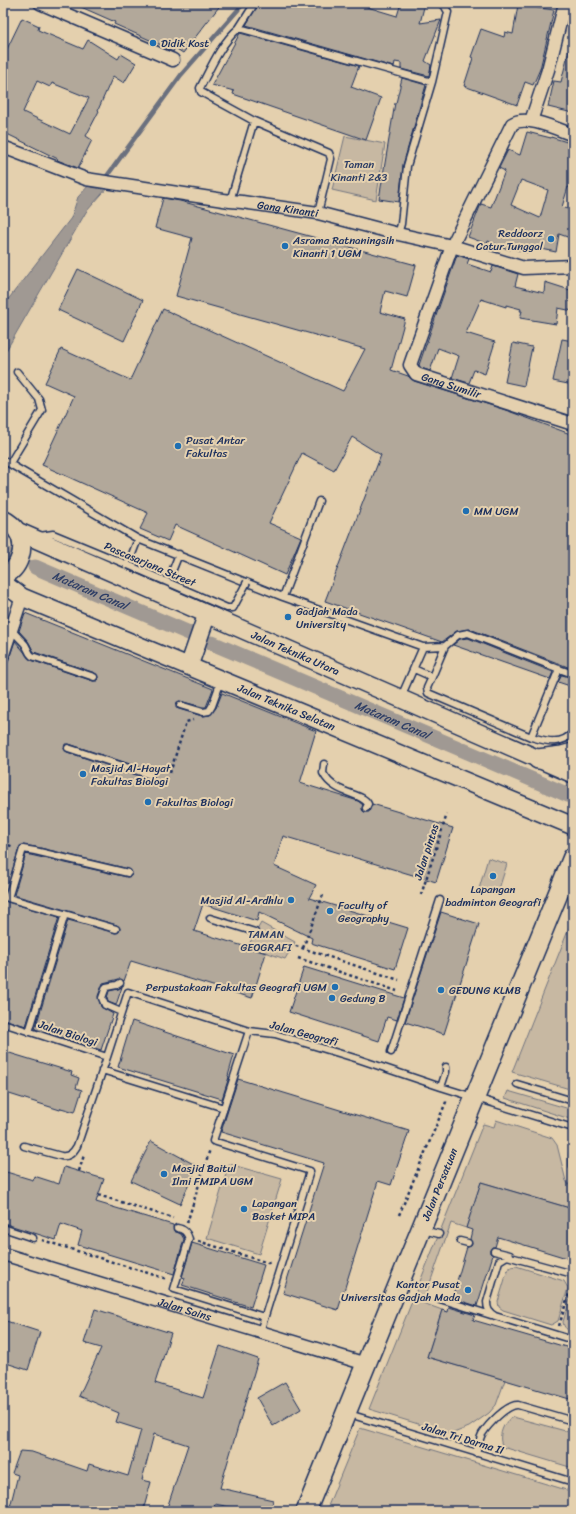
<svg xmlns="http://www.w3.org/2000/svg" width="576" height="1514" font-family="Sriracha,sans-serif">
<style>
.green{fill:#c7b8a2;stroke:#717480}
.water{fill:#a09993;stroke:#6b6f7e}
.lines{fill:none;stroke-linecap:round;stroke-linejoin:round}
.stream{stroke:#6b6f7e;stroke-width:4.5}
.canal{stroke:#a09993;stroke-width:15}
.building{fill:#b2a89a;stroke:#1b2f5e;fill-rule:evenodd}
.lane-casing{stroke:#1b2f5e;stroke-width:9}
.street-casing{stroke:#1b2f5e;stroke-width:15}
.secondary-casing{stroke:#1b2f5e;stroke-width:20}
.primary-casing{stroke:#1b2f5e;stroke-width:22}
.path{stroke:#1b2f5e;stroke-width:2.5;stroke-dasharray:3 3;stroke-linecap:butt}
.lane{stroke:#e4d0ae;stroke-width:6}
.street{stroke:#e4d0ae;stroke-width:12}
.secondary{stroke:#e4d0ae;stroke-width:17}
.primary{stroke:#e4d0ae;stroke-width:19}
.lane-bridge-casing{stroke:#1b2f5e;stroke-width:9;stroke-linecap:butt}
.lane-bridge{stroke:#e4d0ae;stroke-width:6}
.poi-dot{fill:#1f6fb2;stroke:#e4d0ae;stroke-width:1.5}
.labels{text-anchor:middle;stroke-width:4;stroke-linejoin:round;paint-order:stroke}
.poi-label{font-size:11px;fill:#1b2f5e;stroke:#e4d0ae;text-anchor:start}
.park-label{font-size:11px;fill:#2c3d65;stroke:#e4d0ae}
.street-label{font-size:11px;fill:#1b2f5e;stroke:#e4d0ae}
.water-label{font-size:12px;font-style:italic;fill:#2f3f66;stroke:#e4d0ae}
</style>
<rect width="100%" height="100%" fill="#e4d0ae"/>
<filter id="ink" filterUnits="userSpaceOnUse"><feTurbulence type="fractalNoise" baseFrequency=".025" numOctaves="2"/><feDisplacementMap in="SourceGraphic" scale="8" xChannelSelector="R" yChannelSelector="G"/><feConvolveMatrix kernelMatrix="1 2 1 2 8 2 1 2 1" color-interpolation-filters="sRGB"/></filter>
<g filter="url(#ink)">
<!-- green -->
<path class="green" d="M 345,136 L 385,144 L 376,200 L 332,190 Z
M 488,858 L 507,864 L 497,895 L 479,889 Z
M 573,918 L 573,1090 L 512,1072 Z
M 261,923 L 295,942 L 285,959 L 248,946 Z
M 508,1091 L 573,1110 L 573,1120 L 505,1098 Z
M 496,1120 L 552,1138 L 557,1145 L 566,1181 L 573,1190 L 573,1209 L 481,1182 L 466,1228 L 451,1223 L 423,1303 L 442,1310 L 427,1357 L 505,1380 L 496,1405 L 489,1413 L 469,1427 L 451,1434 L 369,1409 L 483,1124 L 494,1127 Z
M 229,1164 L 282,1179 L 259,1254 L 207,1238 Z
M 516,1266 L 564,1281 L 568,1288 L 558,1321 L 551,1325 L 503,1310 L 499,1307 L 498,1302 L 508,1269 L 511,1267 Z
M 573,1289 L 573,1332 C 567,1330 564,1328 563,1322 Z
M 513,1417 L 573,1433 L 573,1468 L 503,1447 C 497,1438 503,1421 513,1417 Z
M 360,1428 L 573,1492 L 573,1511 L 326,1511 Z"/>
<!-- water -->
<path class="water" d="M 91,183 L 109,186 L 86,212 L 3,356 L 3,306 L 71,218 L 78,197 Z"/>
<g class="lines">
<!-- stream -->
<path class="stream" d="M 104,180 L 181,75 L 244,3"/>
<!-- canal -->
<g class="canal">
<path d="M 3,553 L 11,557"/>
<path id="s1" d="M 35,567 L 189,633"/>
<path id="s2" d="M 212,643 L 573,797"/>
</g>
</g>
<!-- building -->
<path class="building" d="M 72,3 L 222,3 L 183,53 L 175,48 L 173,52 L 161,46 L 161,45 L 114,24 L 115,22 Z
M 259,3 L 354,3 L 397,16 L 401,3 L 425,3 L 420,23 L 441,20 L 425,61 L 431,65 L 429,76 L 401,69 L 401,63 L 395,62 L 394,67 L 246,25 Z
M 518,5 L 554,10 L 540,69 L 533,85 L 525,82 L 517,105 L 464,86 L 473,58 L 471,57 L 481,29 L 504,37 L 505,32 L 513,34 Z
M 22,18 L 39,26 L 38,30 L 83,49 L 88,40 L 118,59 L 121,54 L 136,63 L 124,83 L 113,76 L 98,110 L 99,111 L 86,136 L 92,140 L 78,168 L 57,160 L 58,159 L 3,132 L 3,47 L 7,49 ZM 37,81 L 50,87 L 52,83 L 89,98 L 70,134 L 23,112 Z
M 240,33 L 359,66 L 351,87 L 381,98 L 366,140 L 233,94 L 234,91 L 212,85 Z
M 569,50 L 573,51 L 573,113 L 548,107 L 554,81 L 561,82 Z
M 402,78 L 426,85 L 403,165 L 399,202 L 379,199 L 395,103 L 396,103 Z
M 527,132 L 551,138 L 551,137 L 573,144 L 573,188 L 568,187 L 562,207 L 573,211 L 573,239 L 559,234 L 556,252 L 532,247 L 530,253 L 510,248 L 510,250 L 488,241 L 487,244 L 468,237 L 481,204 L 491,207 L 505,171 L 499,168 L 508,150 L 520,155 ZM 521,180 L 548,190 L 540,218 L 511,205 Z
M 163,198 L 180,201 L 416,265 L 407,297 L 385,291 L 380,312 L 405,319 L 391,370 L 408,376 L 414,381 L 503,409 L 573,435 L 573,669 L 470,629 L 457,631 L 442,642 L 325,601 L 381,455 L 352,437 L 334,470 L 302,453 L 269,523 L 301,537 L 285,575 L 175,525 L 168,541 L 140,529 L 148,513 L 42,465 L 74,396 L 45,383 L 61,349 L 130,380 L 163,309 L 343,391 L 365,349 L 176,296 L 192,238 L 155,228 Z
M 457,255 L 469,259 L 467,264 L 491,272 L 493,266 L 518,274 L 515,286 L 544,293 L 545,282 L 573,291 L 573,311 L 558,308 L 556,324 L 520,318 L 522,311 L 520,311 L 521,309 L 506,305 L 506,307 L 481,299 L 466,333 L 495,342 L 485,374 L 474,370 L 469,383 L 452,378 L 459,356 L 438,348 L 430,371 L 421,368 L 419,365 Z
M 78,269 L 143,300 L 124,341 L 58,310 Z
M 562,339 L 573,341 L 573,385 L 553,381 Z
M 513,343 L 532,347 L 524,386 L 505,382 Z
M 25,613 L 213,689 L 206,707 L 203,707 L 179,701 L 176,704 L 176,708 L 179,709 L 202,716 L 210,715 L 216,708 L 222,693 L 316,731 L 300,783 L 358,801 L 363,805 L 362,809 L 364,812 L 369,812 L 372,804 L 453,828 L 436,882 L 283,836 L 274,866 L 316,885 L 309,898 L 408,928 L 395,969 L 311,943 L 312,938 L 259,912 L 257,921 L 203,904 L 194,931 L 266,953 L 252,998 L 131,961 L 124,981 L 119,979 L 103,983 L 98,996 L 101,1007 L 113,1014 L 101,1050 L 35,1029 L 68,920 L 115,933 L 119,932 L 120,928 L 117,925 L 14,895 L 26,854 L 127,877 L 131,876 L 132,872 L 129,869 L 36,847 L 22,845 L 19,848 L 4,899 L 7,902 L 59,917 L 26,1026 L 3,1019 L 3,677 L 15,641 L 31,660 L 93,681 L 97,681 L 98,677 L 95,673 L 34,652 L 28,641 L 19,631 ZM 65,744 L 69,744 L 151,771 L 154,774 L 154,777 L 151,779 L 149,779 L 67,752 L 64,749 Z
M 468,638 L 553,672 L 550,679 L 453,645 L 460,639 Z
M 562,675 L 573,678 L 573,687 L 558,682 Z
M 441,912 L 479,924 L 444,1034 L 405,1022 Z
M 304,967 L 404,998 L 397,1020 L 387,1017 L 379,1041 L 289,1012 Z
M 122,987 L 116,1005 L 108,1002 L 107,998 L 109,991 L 118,989 Z
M 132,1021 L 234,1055 L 228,1076 L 229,1077 L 222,1099 L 118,1067 Z
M 3,1051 L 72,1072 L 71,1075 L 79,1078 L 76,1088 L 82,1090 L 75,1112 L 61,1108 L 60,1110 L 3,1092 Z
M 238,1079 L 409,1131 L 391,1185 L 378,1181 L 338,1310 L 283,1293 L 324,1163 L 221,1132 Z
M 151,1141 L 197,1166 L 180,1204 L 131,1181 Z
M 64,1167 L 104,1179 L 96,1202 L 173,1225 L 174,1231 L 181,1234 L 184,1239 L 174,1274 L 78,1245 L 82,1231 L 61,1224 L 56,1240 L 3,1223 L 3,1171 L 33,1180 L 34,1176 L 59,1184 Z
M 481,1182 L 573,1209 L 573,1260 L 498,1237 L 495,1247 L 492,1247 L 490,1250 L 490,1253 L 493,1255 L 477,1306 L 452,1298 L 467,1247 L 471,1246 L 472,1244 L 470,1239 L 472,1230 L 466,1228 Z
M 192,1243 L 264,1265 L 251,1307 L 182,1285 L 185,1278 L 182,1277 Z
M 449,1307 L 475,1315 L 473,1320 L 573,1349 L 573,1400 L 427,1357 L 442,1310 L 448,1312 Z
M 95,1309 L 171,1333 L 155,1383 L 203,1398 L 220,1346 L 258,1359 L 220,1488 L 273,1500 L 271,1511 L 249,1511 L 215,1504 L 213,1511 L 166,1511 L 188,1445 L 154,1434 L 142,1480 L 151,1482 L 143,1511 L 9,1511 L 18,1475 L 12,1473 L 20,1451 L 32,1452 L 87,1471 L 89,1464 L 128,1476 L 141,1430 L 116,1422 L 119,1413 L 79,1396 L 101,1348 L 84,1343 Z
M 3,1320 L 40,1332 L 28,1370 L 3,1362 Z
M 285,1382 L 301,1409 L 273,1426 L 257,1398 Z"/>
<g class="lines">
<!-- lane casing -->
<g class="lane-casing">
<path id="lane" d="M 239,28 L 255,3
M 230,201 L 254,121
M 318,213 L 331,159 L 329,153 L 254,121 L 201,92 L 200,88 C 211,67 221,43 239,28 L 432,82
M 398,234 L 401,224 L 407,166 L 432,82 L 448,12 L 444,5 L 440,3
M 3,460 L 138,539 L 283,597 L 319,501
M 10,463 L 42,410 L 39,399 L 17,372
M 40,536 L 53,534 L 128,565
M 127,567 L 138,539
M 163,594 L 179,554
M 283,597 L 423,647
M 11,629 C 15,634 19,638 23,642 C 28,646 27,652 32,656 L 94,677
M 414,669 L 432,677 L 427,688 L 428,693 L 531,737
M 559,669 L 573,674
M 432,677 L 445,646
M 401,697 L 423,647 L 445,646 L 458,635 L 468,633 L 559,669 L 531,737 C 546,741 562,746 573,732
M 180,705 L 203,712 L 209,711 L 212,706 L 221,681
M 68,748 L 150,775
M 324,764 L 323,773 C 334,795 362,792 368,804 L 366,808
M 210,918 L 255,932
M 116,929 L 8,898 L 23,849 L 35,851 L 128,873
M 120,983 L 117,985 L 106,987 L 102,998 L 105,1005 L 121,1012
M 3,1023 L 107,1057 L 128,992 L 249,1031 L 275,1034 L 358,1059 L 441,1087 L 573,1128
M 249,1031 L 213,1141 L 310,1171 L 260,1332
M 29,1032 L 65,914
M 391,1052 L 440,900
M 102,1070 L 224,1108
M 517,1084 L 573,1101
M 441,1087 L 446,1072 L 446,1067
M 24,1146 L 61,1156 C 69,1157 73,1153 77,1146 L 107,1057
M 573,1154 L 573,1166
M 3,1228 L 33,1238
M 177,1228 C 184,1229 187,1232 189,1239 L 174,1289 L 264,1317
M 423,1230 L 439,1234
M 460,1241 L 468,1243
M 494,1251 L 510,1255
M 573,1274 L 507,1256 L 499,1261 L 487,1302 C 487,1309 489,1313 495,1316 L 573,1340
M 440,1299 L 491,1315
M 349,1414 L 573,1482
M 476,1453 C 478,1447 479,1440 482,1434 C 488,1425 507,1404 518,1405 L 573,1421"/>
</g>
<!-- street casing -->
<g class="street-casing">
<g id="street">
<path d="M 40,3 L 173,60"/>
<path d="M 531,121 L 548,70 L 565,3"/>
<path id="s3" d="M 573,135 C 557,129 526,114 512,124 L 452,246 L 410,365 L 416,374 L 573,424"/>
<path id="s4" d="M 3,147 L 86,179 L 230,201 L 242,202 L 318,213 L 398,234 L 452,246 L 524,268 L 573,266"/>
<path d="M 3,654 L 22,597"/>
<path id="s5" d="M 3,1254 L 366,1364"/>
</g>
</g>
<!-- secondary casing -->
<g class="secondary-casing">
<g id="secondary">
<path d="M 3,519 C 9,522 13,525 17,531 C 27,546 20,570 3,576"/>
<path id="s6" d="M 17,531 L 573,774"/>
<path id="s7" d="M 3,583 L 22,597 L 573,826"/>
<path d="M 189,666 L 207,614"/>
</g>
</g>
<!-- primary casing -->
<g class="primary-casing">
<g id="primary">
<path d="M 538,759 L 562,756 L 573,753"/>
<path id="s8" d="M 306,1511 L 573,857"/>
</g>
</g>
<!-- path -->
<path class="path" d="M 170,773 L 186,722 L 193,720
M 3,843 L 14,847
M 421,895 L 447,814
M 290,944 L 399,980
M 303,948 L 323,895
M 298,958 L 397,991
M 79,1171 L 84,1155
M 98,1195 L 173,1218
M 399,1215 L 446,1102 L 446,1099
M 187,1223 L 210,1149
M 42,1240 L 167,1279
M 198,1241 L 268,1263 L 271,1262
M 559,1326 L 572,1283"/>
<!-- lane -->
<use href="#lane" class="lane"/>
<!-- street -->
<use href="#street" class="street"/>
<!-- secondary -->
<use href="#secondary" class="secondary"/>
<!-- primary -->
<use href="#primary" class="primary"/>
<!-- lane-bridge casing -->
<g class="lane-bridge-casing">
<path id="lane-bridge" d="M 128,565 L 227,608 L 233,608 L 247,582"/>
</g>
<!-- lane-bridge -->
<use href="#lane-bridge" class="lane-bridge"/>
</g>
</g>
<!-- markers -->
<g class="poi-dot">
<circle cx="153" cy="43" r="4"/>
<circle cx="551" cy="239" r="4"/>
<circle cx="285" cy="246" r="4"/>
<circle cx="178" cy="446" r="4"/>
<circle cx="466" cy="511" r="4"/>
<circle cx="288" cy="617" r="4"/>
<circle cx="83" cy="774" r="4"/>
<circle cx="148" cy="802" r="4"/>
<circle cx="493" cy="876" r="4"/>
<circle cx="291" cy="900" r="4"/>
<circle cx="330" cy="911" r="4"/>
<circle cx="335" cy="987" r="4"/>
<circle cx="441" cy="990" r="4"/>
<circle cx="332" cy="998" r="4"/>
<circle cx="164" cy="1174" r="4"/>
<circle cx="244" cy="1209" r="4"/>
<circle cx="468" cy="1290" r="4"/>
</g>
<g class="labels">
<!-- poi labels -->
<g class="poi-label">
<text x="161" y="47">Didik Kost</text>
<text x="543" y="237" text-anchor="end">Reddoorz<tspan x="543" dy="13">Catur Tunggal</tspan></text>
<text x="293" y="244">Asrama Ratnaningsih<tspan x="293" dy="13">Kinanti 1 UGM</tspan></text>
<text x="186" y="444">Pusat Antar<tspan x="186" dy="13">Fakultas</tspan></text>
<text x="474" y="515">MM UGM</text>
<text x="296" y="615">Gadjah Mada<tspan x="296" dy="13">University</tspan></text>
<text x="91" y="772">Masjid Al-Hayat<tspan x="91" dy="13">Fakultas Biologi</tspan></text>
<text x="156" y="806">Fakultas Biologi</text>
<text x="493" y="893" text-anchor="middle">Lapangan<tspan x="493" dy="13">badminton Geografi</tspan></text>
<text x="283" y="904" text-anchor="end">Masjid Al-Ardhlu</text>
<text x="338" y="909">Faculty of<tspan x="338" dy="13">Geography</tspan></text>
<text x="327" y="991" text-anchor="end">Perpustakaan Fakultas Geografi UGM</text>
<text x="449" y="994">GEDUNG KLMB</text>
<text x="340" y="1002">Gedung B</text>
<text x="172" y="1172">Masjid Baitul<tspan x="172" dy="13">Ilmi FMIPA UGM</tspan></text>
<text x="252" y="1207">Lapangan<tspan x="252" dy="13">Basket MIPA</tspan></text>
<text x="460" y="1288" text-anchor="end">Kantor Pusat<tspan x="460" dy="13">Universitas Gadjah Mada</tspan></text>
</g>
<!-- park labels -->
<g class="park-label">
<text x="359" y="168">Taman<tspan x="359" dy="13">Kinanti 2&amp;3</tspan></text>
<text x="266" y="938">TAMAN<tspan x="266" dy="13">GEOGRAFI</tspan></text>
</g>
<!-- street labels -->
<g class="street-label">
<text dy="4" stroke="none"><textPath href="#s4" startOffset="293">Gang Kinanti</textPath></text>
<text dy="4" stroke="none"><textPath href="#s3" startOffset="374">Gang Sumilir</textPath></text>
<text transform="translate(150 564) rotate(23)" y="4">Pascasarjana Street</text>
<text dy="4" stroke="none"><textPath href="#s6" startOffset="304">Jalan Teknika Utara</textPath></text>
<text dy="4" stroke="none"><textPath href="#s7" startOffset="310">Jalan Teknika Selatan</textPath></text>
<text transform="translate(426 852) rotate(-72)" y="4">Jalan pintas</text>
<text transform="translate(68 1033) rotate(18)" y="4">Jalan Biologi</text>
<text transform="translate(304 1033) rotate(15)" y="4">Jalan Geografi</text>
<text dy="4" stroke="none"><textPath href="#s8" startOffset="353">Jalan Persatuan</textPath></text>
<text dy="4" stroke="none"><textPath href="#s5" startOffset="190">Jalan Sains</textPath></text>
<text transform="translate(463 1438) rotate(17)" y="4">Jalan Tri Darma II</text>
</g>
<!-- water labels -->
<g class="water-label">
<text dy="4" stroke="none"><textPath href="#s1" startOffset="60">Mataram Canal</textPath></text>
<text dy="4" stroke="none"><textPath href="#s2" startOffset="196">Mataram Canal</textPath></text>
</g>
</g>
<!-- margin -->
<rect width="576" height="1514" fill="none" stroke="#e4d0ae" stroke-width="16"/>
<rect x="8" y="8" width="560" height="1498" fill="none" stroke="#1b2f5e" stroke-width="1.5" filter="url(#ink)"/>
</svg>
